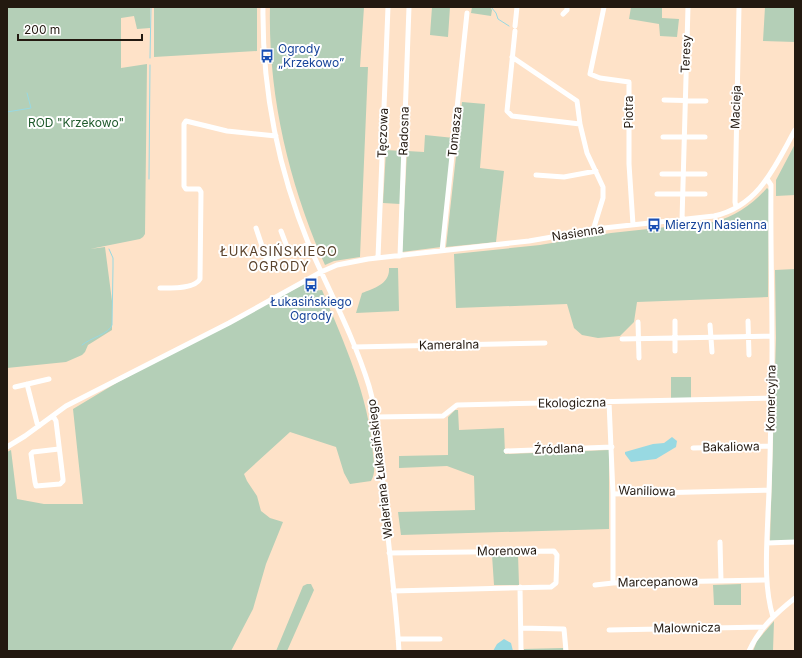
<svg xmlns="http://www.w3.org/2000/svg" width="802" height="658" font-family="Inter,sans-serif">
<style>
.green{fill:#b4cfb7}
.water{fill:#98d9e2}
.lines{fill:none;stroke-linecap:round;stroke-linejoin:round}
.stream{stroke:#98d9e2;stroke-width:1}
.minor{stroke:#fff;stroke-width:5}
.labels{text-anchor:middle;stroke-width:4;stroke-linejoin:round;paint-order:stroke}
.transit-label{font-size:12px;fill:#164399;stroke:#fff;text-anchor:start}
.street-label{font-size:12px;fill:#231910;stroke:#fff}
.park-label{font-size:12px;fill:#1f5a2c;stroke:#fff}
.neighbourhood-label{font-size:13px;letter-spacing:1px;fill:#5a432d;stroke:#fff}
</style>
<rect width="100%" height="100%" fill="#fee2c8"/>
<!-- green -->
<path class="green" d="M 7,7 L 150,7 L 150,28 L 137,29 L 134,16 L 121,18 L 121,68 L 147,64 L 145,234 L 143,237 L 140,239 L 90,249 L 105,247 L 112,301 L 112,330 L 88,345 L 85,352 L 82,355 L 66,362 L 7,368 Z
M 154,7 L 257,7 L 257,51 L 154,57 Z
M 270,7 L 364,7 L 360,67 L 368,67 L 360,257 L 334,261 L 325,265 C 289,184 268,96 270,7 Z
M 432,7 L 450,7 L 448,37 L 430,35 Z
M 472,7 L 490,7 L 492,10 L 491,16 L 471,13 Z
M 631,7 L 662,7 L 662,18 L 679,19 L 677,37 L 660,36 L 659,24 L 629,19 Z
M 765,7 L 795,7 L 795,42 L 763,41 Z
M 462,102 L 485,104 L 480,168 L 504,171 L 496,242 L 446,247 Z
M 425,135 L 454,138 L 441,247 L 402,252 L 407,151 L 424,152 Z
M 795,144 L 795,195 L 776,196 L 776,180 Z
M 386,150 L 402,151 L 400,204 L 383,203 Z
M 767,188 L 769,190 L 768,297 L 637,302 L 634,322 L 620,336 L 598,338 L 582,335 L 574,328 L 567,304 L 456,308 L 454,254 L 540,245 L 611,233 L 713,222 C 735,217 753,204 767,188 Z
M 389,268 L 398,268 L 399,311 L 356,313 L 362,293 C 374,288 390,284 389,268 Z
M 795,269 L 795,540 L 770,541 L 776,338 L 775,270 Z
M 308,282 C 312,289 313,291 322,290 C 344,343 369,396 373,454 C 374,464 376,472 371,481 L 350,484 L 344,473 L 336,447 L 290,432 L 244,474 L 247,481 L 257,496 L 261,511 L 270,518 L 283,522 L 266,564 L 253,609 L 231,651 L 8,651 L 7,648 L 7,452 L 11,450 L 17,499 L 44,504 L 83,504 L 73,409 L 118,382 Z
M 671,377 L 691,377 L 691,398 L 671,398 Z
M 455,410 L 458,410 L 459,430 L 504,428 L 505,454 L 609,450 L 609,529 L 401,535 L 398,512 L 475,510 L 474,476 L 447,466 L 399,468 L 399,456 L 448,455 L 448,417 Z
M 518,554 L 519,585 L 494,585 L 492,555 Z
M 307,584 L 311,584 L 314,590 L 287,651 L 276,651 L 303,586 Z
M 741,584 L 741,605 L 714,605 L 713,585 Z
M 774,621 L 773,651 L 753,651 L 757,641 Z
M 563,648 L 563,651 L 524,651 L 524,649 Z"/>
<!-- water -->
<path class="water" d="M 672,437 L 677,441 L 676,447 L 656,459 L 631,462 L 625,454 L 625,452 L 653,444 L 664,443 Z
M 504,639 L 511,643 L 513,651 L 493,651 L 497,644 Z"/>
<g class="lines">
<!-- stream -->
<path class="stream" d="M 491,7 L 496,13 L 498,19 L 509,26
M 150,58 L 151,7
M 7,112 L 31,108 L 27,93
M 149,179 L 150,65
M 82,345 C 90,338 109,334 112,325 L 113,267 L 113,258 L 109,249"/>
<!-- minor -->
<path class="minor" d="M 263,7 C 262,89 278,169 309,245 C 329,291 354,337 369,386 C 380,424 381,465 385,505 C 389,553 396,602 399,651
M 604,7 L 590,74 L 600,78 L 629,82 L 629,164 L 633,225
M 563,14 L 567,10 L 567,7
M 515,26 L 517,7
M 515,31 L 507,111 L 512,116 L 580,124 L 587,153 L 603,187 L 603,198 L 594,227 L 595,230
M 512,57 L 577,101 L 580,124
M 664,100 L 706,101
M 663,137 L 705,137
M 662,174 L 705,174
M 536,175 L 564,177 L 596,171
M 767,179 L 771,185 C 770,262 774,338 771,415 C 770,447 770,480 768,512 C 767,546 763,584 773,617
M 657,194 L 705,194
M 736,207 L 735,202 L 739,7
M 682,220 L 688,7
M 256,228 L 267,261
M 281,231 L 289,252
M 442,251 L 467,13
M 400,256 L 409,7
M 378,258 L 388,7
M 258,266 L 265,264 L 267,261 L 309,244
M 160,288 C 171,288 195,289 200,279 L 201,192 L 199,189 L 186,189 L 184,186 L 184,124 L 186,121 L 227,131 L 276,136
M 675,321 L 675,351
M 748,321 L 749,355
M 638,322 L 639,358
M 710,325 L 712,352
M 622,339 L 772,336
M 354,347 L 545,343
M 27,384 L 37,423 L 39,426
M 15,387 L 49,379
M 609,402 L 613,494 L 613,583
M 53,416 L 56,421 L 63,479 L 63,481 L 60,484 L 36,486 L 35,482 L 31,454 L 33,452 L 59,449
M 375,417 L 443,416 L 457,405 L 771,398
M 7,447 L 25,436 L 66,406 L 229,323 L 321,272 L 337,265 L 368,259 L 529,241 L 604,228 L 714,216 C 759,206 775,166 795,130
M 693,448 L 770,446
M 506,451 L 612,447
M 613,494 L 769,490
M 720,542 L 721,581
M 767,543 L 795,542
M 389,553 L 554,551 L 557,555 L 556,583 L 551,587 L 393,591
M 595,585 L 613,583 L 767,580
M 520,587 L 521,651
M 521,628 L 564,629 L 566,651
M 609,630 L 764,627
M 398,639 L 440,639
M 749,651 C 759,629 776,613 795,598"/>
</g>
<!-- icons -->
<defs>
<g id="bus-bare" transform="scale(1.08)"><path d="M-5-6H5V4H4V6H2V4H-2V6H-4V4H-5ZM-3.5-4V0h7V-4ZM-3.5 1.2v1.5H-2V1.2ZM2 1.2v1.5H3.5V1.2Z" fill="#1a4fb4" stroke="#fff" stroke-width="2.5" paint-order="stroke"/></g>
</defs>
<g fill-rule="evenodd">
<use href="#bus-bare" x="267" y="56"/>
<use href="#bus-bare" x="654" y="225"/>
<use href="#bus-bare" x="311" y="285"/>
</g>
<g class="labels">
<!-- transit labels -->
<g class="transit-label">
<text x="278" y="53">Ogrody<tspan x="278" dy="14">„Krzekowo”</tspan></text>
<text x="665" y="229">Mierzyn Nasienna</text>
<text x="311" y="306" text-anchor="middle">Łukasińskiego<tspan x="311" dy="14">Ogrody</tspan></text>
</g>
<!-- street labels -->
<g class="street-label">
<text transform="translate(686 54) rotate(-88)" y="4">Teresy</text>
<text transform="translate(736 107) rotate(-88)" y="4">Macieja</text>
<text transform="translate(629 112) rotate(-90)" y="4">Piotra</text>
<text transform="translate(404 131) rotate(-88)" y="4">Radosna</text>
<text transform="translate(455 132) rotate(-84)" y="4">Tomasza</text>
<text transform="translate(383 133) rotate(-88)" y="4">Tęczowa</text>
<text transform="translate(578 233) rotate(-9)" y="4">Nasienna</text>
<text transform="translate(449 345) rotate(-1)" y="4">Kameralna</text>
<text transform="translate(771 398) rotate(-89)" y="4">Komercyjna</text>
<text transform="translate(572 403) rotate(-1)" y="4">Ekologiczna</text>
<text transform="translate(731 447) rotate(-1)" y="4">Bakaliowa</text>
<text transform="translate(559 449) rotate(-2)" y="4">Źródlana</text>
<text transform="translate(380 469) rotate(-97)" y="4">Waleriana Łukasińskiego</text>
<text transform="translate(647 491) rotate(1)" y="4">Waniliowa</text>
<text transform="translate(507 551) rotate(-1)" y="4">Morenowa</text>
<text transform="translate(658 582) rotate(-1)" y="4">Marcepanowa</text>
<text transform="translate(687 628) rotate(-1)" y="4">Malownicza</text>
</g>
<!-- park labels -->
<g class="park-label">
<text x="76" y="127">ROD "Krzekowo"</text>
</g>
<!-- neighbourhood labels -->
<g class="neighbourhood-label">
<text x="279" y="256">ŁUKASIŃSKIEGO<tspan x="279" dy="15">OGRODY</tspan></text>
</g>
</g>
<!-- border -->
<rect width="802" height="658" fill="none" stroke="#231910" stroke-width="16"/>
<!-- scale -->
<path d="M18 34v6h124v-6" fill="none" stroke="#231910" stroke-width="2"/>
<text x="24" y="34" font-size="12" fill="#231910" stroke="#ffffff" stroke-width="3" paint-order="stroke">200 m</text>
</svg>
